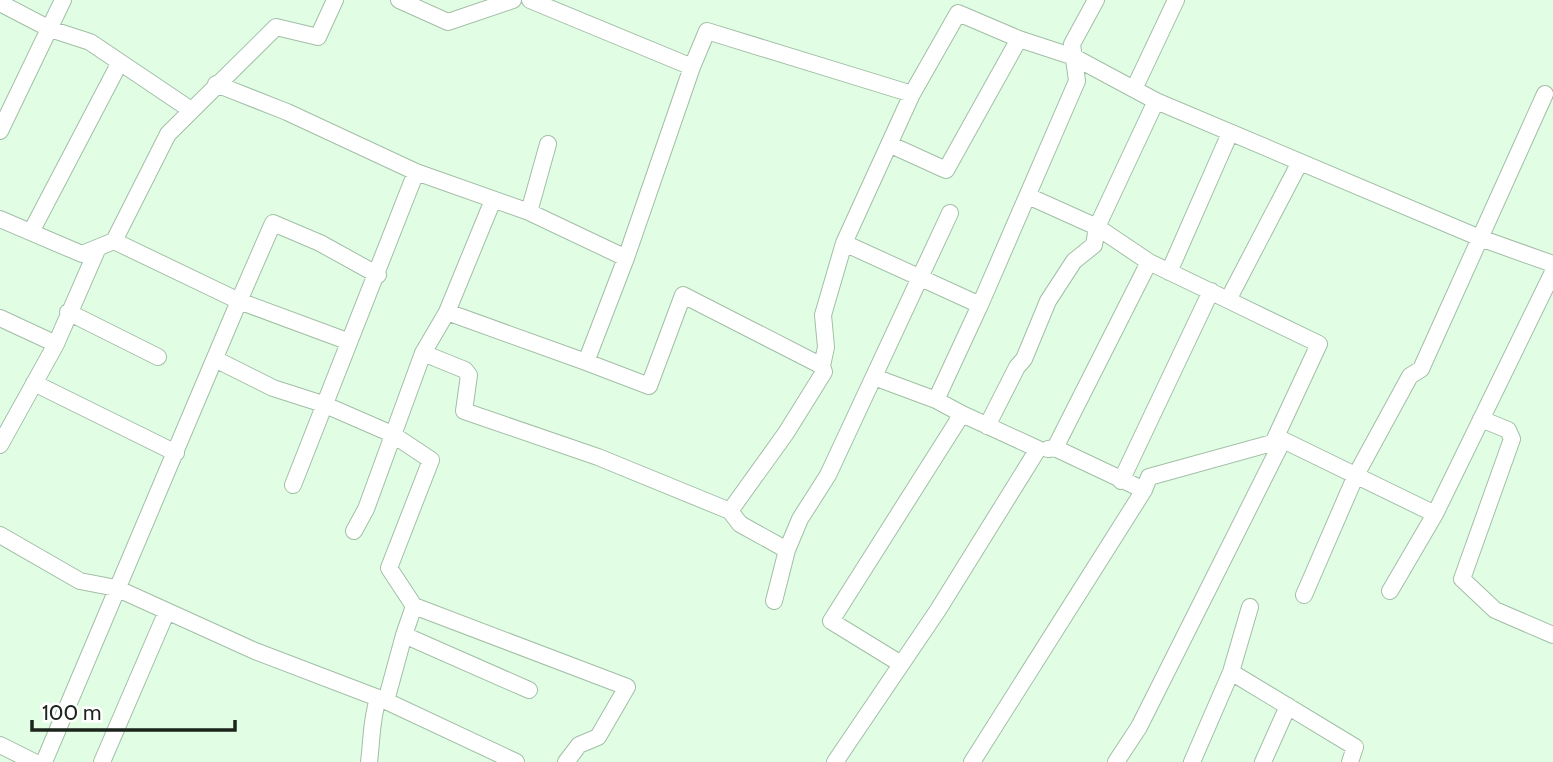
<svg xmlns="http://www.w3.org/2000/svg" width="1553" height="762" font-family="Cabin,sans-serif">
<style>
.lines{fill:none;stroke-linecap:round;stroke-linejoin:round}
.street-casing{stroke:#a2bea6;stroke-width:18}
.street{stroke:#fff;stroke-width:16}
</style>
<rect width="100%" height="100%" fill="#e1fee5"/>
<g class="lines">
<!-- street casing -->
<g class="street-casing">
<path id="street" d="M 399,0 L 448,22 L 513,0
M 530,0 L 692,67
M 0,3 L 50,29 L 90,42 L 191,110
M 1019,39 L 1074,57 L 1156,101 L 1480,238 L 1553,264
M 216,84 L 287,112 L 416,172 L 529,212 L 626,258 L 586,362 L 447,312 L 493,200
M 1134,89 L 1176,0
M 0,131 L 63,0
M 1028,196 L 1097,227 L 1149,262 L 1228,300 L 1300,162
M 529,212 L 548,144
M 0,219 L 82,254 L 114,241 L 239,301 L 44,762
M 31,232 L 119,64
M 114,241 L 168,134 L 276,27 L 318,37 L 335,0
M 844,243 L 912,94 L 958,13 L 1019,39 L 946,170 L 891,145
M 626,258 L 692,67 L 707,31 L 912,94
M 1169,272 L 1230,133
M 1228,300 L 1319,344 L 1273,443
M 980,305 L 1077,81 L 1072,44 L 1096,0
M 68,312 L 158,357
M 0,318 L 56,344
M 347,341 L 239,301 L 273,223 L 320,243 L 378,275
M 423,353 L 465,370 L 469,375 L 464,411 L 598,457 L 730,511 L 786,433 L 824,372 L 822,366 L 683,295 L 649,386 L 586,362
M 217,360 L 273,388 L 323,404 L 392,434 L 431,460 L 389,568 L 414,606 L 404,635
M 822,366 L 826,347 L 823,315 L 844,243 L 980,305 L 936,400 L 962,414
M 874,377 L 936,400
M 34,383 L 176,453
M 1481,419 L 1508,430 L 1512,439 L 1462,579 L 1495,610 L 1553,635
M 987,426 L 1017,367 L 1024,359 L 1048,301 L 1074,261 L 1094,245 L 1097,227 L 1156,101
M 0,445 L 56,344 L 97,250
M 1055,448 L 1149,262
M 1048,449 L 1055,448 L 1144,490
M 1121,481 L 1211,291
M 293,485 L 416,172
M 730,511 L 740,524 L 787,550
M 354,531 L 366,509 L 423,353 L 447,312
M 0,535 L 80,581 L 116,588 L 255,651 L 386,701 L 404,635 L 529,690
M 1390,591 L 1435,514
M 1304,595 L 1356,475 L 1410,376 L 1421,369 L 1545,94
M 774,601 L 787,550 L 800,519 L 828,475 L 950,213
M 414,606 L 627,687 L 598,737 L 579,745 L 566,762
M 1231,672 L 1250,607
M 386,701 L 516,762
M 0,745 L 34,762
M 102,762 L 167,611
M 369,762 C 372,739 371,720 378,699
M 835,762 L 938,610 L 1038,449 L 962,414 L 831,621 L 901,664
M 972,762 L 1144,490 L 1149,477 L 1283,440 L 1435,514 L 1553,272
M 1116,762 L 1139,727 L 1283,440
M 1192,762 L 1231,672 L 1355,747 L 1350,762
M 1263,762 L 1288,706"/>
</g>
<!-- street -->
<use href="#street" class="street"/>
</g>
<!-- scale -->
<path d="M32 720v10h203v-10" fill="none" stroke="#1b251c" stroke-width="3.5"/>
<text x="42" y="720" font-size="21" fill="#1b251c" stroke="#ffffff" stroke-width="5" paint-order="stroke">100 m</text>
</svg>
